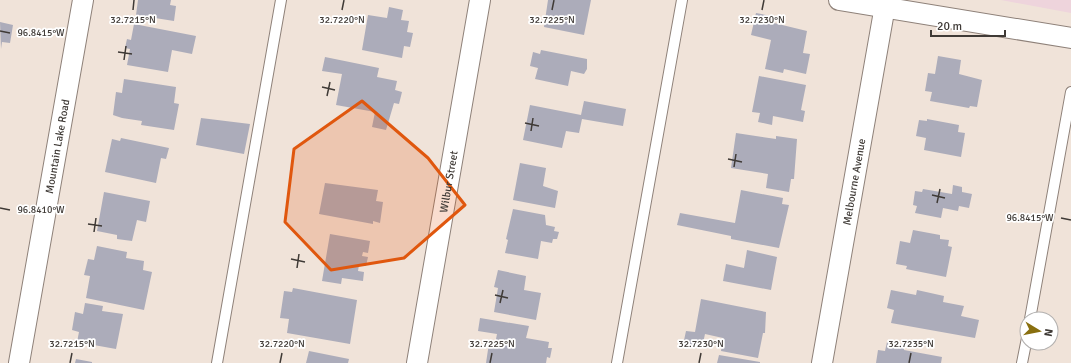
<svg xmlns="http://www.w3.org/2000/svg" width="1071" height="363" font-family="Signika,sans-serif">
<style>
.education{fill:#eed4dc}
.building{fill:#acacba}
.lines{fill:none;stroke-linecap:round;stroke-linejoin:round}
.service-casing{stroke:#8e8179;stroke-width:12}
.minor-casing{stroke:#8e8179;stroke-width:22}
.service{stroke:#fff;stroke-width:10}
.minor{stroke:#fff;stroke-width:20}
.marked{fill:#e0570e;fill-opacity:0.2;stroke:#e0570e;stroke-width:3;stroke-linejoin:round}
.ticks{fill:none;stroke:#3f3a36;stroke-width:1.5}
.labels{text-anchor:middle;stroke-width:3.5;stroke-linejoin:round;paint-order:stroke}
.street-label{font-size:11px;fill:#3f3a36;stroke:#fff}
.ticks-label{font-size:10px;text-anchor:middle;fill:#3f3a36;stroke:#fff;stroke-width:3.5;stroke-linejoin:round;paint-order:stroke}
</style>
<rect width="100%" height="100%" fill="#f0e3d9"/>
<!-- education -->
<path class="education" d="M 1001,0 L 1071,0 L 1071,13 Z"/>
<!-- building -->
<path class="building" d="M 138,0 L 171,0 L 170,5 L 176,6 L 174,21 L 136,15 Z
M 548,0 L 591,0 L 584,35 L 544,27 Z
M 389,7 L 403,10 L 401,20 L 409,21 L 407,32 L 413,33 L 410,47 L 404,46 L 402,58 L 362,50 L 368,15 L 387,18 Z
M 756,13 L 776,17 L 774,23 L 807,31 L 803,53 L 810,54 L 806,74 L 784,69 L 783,73 L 765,69 L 771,40 L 751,35 Z
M 0,22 L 13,25 L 10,43 L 2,42 L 1,49 Z
M 134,24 L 196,36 L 192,54 L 172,50 L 168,72 L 127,65 L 130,49 L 125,48 L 127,39 L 131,40 Z
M 541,50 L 587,59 L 587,69 L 584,74 L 571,71 L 568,86 L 535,79 L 538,68 L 530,66 L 533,52 L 540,54 Z
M 938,56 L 961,60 L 959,74 L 982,80 L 977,107 L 970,106 L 969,108 L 930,101 L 932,92 L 925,91 L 928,73 L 935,74 Z
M 325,57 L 379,68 L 377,77 L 397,81 L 395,90 L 402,92 L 399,104 L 394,103 L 386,130 L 372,127 L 375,112 L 336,105 L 342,74 L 322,71 Z
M 759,76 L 806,85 L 801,110 L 805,111 L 803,122 L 773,116 L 772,125 L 758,122 L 760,113 L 752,112 Z
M 124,79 L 176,87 L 174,103 L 179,104 L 174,130 L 141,125 L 142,121 L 122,118 L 113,115 L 116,92 L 122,93 Z
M 584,101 L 626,109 L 623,126 L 582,119 L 579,133 L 566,131 L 562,148 L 523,140 L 530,105 L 581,115 Z
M 201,118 L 250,124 L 244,154 L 196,145 Z
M 927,119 L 959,125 L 958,132 L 965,133 L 961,157 L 924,150 L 926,138 L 916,136 L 919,120 L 927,121 Z
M 736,133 L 776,139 L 776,136 L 797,139 L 794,179 L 791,179 L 789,192 L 766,188 L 768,174 L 731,168 Z
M 121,138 L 169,148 L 166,159 L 161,158 L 156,183 L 105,172 L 112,139 L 120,141 Z
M 520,163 L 546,168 L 543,186 L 558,191 L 555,208 L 513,200 Z
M 325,183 L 378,190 L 376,201 L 383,202 L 380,223 L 373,221 L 373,224 L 319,214 Z
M 953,185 L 962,187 L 962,192 L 972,194 L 969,208 L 959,206 L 958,211 L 943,208 L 941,218 L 915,213 L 917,206 L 913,205 L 915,191 L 922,192 L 923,189 L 952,194 Z
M 741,190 L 783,198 L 782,204 L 789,205 L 779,248 L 731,239 L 731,236 L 677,225 L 680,213 L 735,223 Z
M 104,192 L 150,201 L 146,222 L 137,220 L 132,241 L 117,239 L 117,235 L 97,231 Z
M 513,209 L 545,215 L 546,225 L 555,227 L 554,231 L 559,232 L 557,239 L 553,239 L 552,243 L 541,241 L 538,259 L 505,253 L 508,240 L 506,239 Z
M 913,230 L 940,235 L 940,239 L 949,240 L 948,246 L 952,247 L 946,277 L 906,269 L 907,266 L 896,264 L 900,241 L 910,243 Z
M 330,234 L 370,241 L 368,253 L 363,252 L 362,256 L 368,257 L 366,266 L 359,265 L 358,271 L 364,272 L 363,281 L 342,278 L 341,284 L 322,281 Z
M 97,246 L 127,252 L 126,258 L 144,261 L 143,270 L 152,272 L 144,310 L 86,298 L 90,276 L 84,275 L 88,259 L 94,260 Z
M 747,250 L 777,257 L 771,290 L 723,281 L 726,264 L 744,268 Z
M 498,270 L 526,276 L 524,290 L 541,293 L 536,320 L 494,312 L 498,288 L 494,287 Z
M 293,288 L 357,300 L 350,344 L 287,333 L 289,319 L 280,318 L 284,291 L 292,292 Z
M 891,290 L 916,295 L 917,290 L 944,296 L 943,302 L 964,306 L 961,316 L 979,320 L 975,338 L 891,323 L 894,310 L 887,308 Z
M 701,299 L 766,312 L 765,333 L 763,333 L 758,358 L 721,351 L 723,338 L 705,334 L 702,348 L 683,345 L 686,331 L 695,332 Z
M 85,303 L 103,306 L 102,311 L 123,314 L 116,349 L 77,342 L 79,332 L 72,330 L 75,312 L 83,314 Z
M 480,318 L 529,326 L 526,338 L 549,342 L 548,348 L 552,348 L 550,358 L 547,357 L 546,363 L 486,363 L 489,343 L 495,344 L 497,334 L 478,331 Z
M 887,342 L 904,345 L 904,350 L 942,357 L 941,363 L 876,363 L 878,350 L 885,351 Z
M 309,351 L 349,359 L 348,363 L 306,363 Z
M 719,355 L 760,362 L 760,363 L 717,363 Z
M 76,359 L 92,362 L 92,363 L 75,363 Z"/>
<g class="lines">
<!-- service casing -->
<g class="service-casing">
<path id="service" d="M 1030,319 L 1071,92
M 217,363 L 281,0
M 617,363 L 682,0
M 1022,363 L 1027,338"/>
</g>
<!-- minor casing -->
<g class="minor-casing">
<g id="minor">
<path d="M 839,0 L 1071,38"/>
<path id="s1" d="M 19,363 L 83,0"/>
<path id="s2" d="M 417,363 L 480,0"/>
<path id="s3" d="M 822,363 L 886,0"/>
</g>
</g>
<!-- service -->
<use href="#service" class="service"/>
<!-- minor -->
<use href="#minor" class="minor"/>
</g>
<!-- marked area -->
<path class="marked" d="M 362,101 L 428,158 L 465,205 L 404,258 L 331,270 L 285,222 L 294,149 Z"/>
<!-- ticks -->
<path class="ticks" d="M 133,10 L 134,0M 342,10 L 344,0M 552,10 L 554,0M 762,10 L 764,0M 0,31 L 10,33M 118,52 L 132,54M 124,60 L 126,46M 322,87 L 335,90M 327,96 L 330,82M 525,123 L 539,126M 531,131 L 533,118M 728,159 L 742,162M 734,167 L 736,154M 932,195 L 945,198M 937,203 L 940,189M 0,208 L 10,210M 1061,218 L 1071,220M 88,224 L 102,226M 94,232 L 96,218M 291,259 L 305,262M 297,268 L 299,254M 495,295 L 508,298M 500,303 L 503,290M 70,363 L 72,353M 280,363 L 282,353M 490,363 L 492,353M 699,363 L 701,353M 909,363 L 911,353"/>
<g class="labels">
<!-- street labels -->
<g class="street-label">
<text dy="4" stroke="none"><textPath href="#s1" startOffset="220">Mountain Lake Road</textPath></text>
<text dy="4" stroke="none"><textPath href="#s2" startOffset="184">Wilbur Street</textPath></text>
<text dy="4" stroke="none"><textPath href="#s3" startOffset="184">Melbourne Avenue</textPath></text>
</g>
</g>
<g class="ticks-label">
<text x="133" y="23">32.7215°N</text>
<text x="342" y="23">32.7220°N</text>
<text x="552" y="23">32.7225°N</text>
<text x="762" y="23">32.7230°N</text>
<text x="41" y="36">96.8415°W</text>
<text x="41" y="213">96.8410°W</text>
<text x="1030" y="221">96.8415°W</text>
<text x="72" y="347">32.7215°N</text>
<text x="282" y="347">32.7220°N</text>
<text x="492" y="347">32.7225°N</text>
<text x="701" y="347">32.7230°N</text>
<text x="911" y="347">32.7235°N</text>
</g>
<!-- north arrow -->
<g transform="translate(1039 331) rotate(100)"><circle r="19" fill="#ffffff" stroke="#b2b0af"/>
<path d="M0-3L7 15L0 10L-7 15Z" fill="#896f0f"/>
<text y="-6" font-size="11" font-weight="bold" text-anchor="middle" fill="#3f3a36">N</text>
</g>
<!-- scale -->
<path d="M931 30v6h74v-6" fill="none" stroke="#3f3a36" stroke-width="2"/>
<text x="937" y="30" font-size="12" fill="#3f3a36" stroke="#ffffff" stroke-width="3" paint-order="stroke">20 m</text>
</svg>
